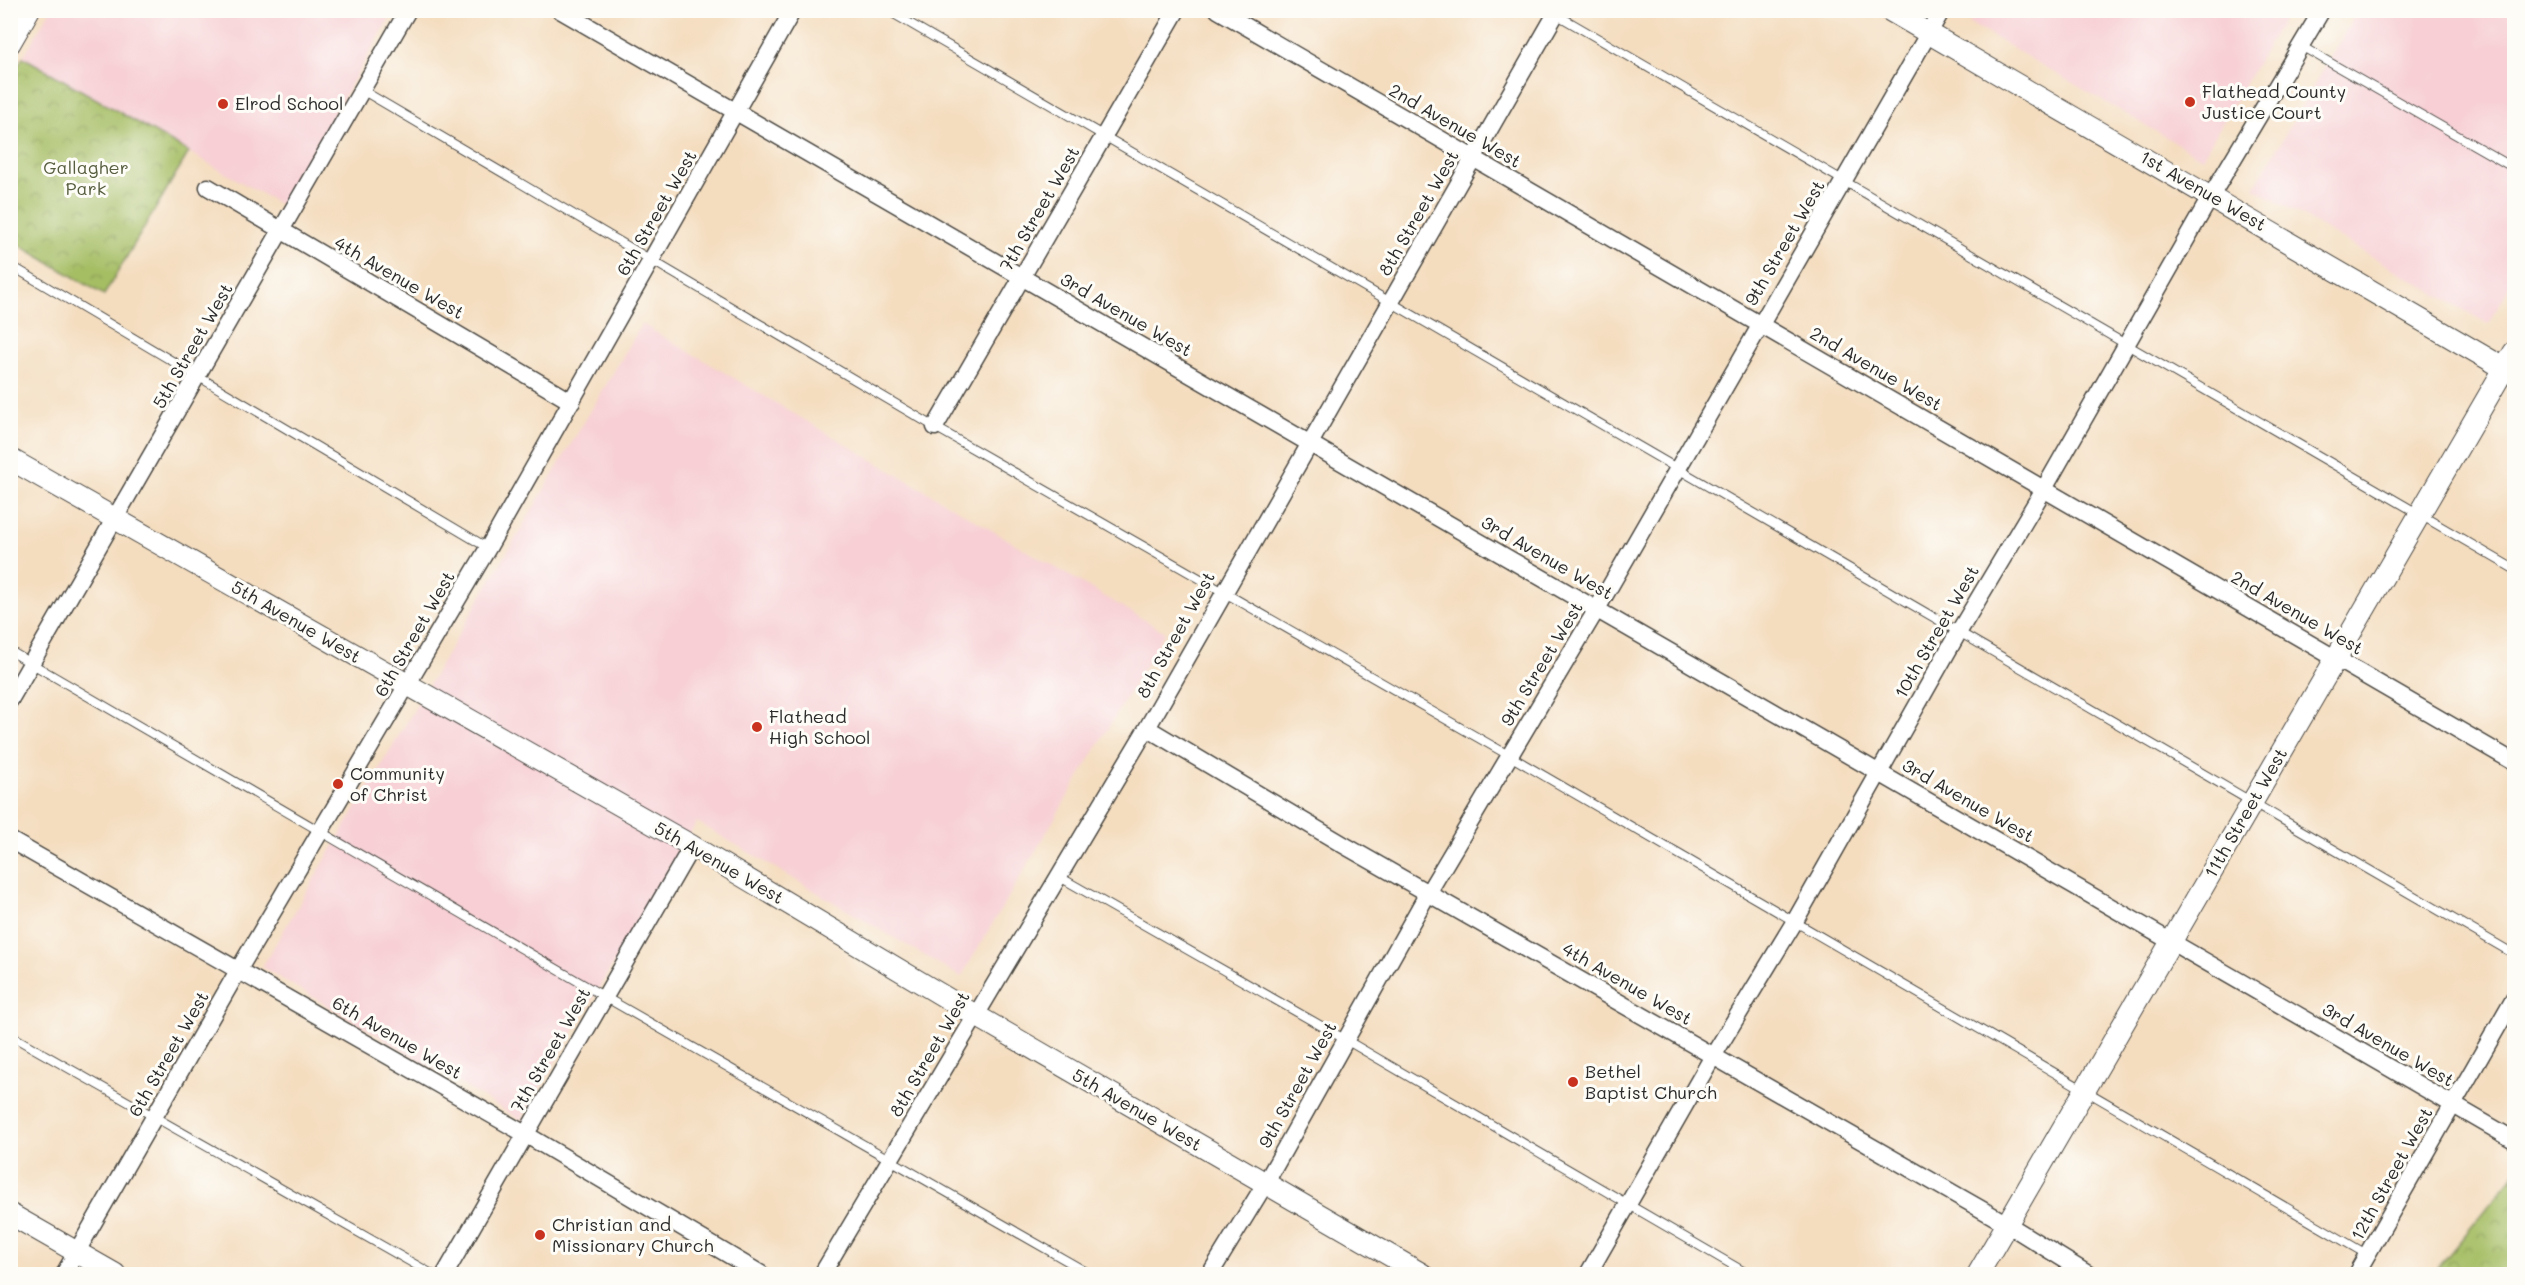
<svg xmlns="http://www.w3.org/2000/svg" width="2525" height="1285" font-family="Mali,sans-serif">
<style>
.built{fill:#f7cfd4}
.park{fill:url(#park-crowns);stroke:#687447;stroke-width:1.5}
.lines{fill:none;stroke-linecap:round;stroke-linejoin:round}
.service-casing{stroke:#494641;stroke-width:10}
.minor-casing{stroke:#494641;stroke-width:19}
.tertiary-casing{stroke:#494641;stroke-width:23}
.service{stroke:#fff;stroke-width:8}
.minor{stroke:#fff;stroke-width:16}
.tertiary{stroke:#fff;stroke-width:21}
.poi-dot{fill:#c8321e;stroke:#fdfcf7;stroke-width:2}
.labels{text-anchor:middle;stroke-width:6;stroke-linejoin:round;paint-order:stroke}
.poi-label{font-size:18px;fill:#2b2b2b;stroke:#fdfcf7;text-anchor:start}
.street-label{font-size:18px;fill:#2b2b2b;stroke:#fdfcf7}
.park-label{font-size:18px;fill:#565e3f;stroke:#fdfcf7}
</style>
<defs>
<pattern id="park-crowns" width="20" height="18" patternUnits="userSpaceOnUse" patternTransform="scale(1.5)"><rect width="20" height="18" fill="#a5bd63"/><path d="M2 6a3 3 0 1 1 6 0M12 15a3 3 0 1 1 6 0" fill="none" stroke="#879a52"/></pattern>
</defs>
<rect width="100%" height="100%" fill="#fdfcf7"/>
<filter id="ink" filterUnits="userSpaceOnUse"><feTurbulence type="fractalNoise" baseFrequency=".0167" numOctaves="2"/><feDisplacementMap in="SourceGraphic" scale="12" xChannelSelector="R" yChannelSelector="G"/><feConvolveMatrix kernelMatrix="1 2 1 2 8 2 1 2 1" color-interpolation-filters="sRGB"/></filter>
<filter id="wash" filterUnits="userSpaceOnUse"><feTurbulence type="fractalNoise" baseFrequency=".008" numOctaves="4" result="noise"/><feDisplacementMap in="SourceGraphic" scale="24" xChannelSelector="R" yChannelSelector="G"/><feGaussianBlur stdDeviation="1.35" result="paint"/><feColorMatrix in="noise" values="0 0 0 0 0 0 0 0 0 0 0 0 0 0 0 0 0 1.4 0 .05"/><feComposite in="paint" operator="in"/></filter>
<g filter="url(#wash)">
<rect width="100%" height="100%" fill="#f4ddbf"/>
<!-- built -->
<path class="built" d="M 2501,10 L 2514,18 L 2514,279 L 2488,324 L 2254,188 L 2357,11 Z
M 50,11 L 394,11 L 281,205 L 23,57 Z
M 1976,11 L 2288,10 L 2288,11 L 2202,158 L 1969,23 Z
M 642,324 L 1165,632 L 961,977 L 697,822 L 521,1120 L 262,967 Z"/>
<!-- park -->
<path class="park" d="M 23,57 L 189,152 L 104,295 L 11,240 L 11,78 Z
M 2514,1175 L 2514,1274 L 2443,1274 L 2437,1269 Z"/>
</g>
<g filter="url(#ink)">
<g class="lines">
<!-- service casing -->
<g class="service-casing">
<path id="service" d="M 887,10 L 2514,954
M 1554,13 L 2514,569
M 2301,46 L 2514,168
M 362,90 L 935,427 L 1510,756 L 2368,1255
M 10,265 L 488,548
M 10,651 L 605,997 L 1090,1274
M 1058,876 L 1346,1040 L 1748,1274
M 10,1035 L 432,1274"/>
</g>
<!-- minor casing -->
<g class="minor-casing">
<path id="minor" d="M 560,10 L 2514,1140
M 1218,10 L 2514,762
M 208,187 L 572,402
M 935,427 L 1177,10
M 10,700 L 408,10
M 1147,728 L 1342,844 L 2007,1224 L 2088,1274
M 10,840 L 525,1134 L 761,1274
M 64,1274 L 239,969 L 488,548 L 793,10
M 445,1274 L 692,846
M 822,1274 L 1147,728 L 1558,10
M 1210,1274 L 1265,1184 L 1428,893 L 1597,609 L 1942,10
M 1588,1274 L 1713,1056 L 1795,921 L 1958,633 L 2044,489 L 2211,196 L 2322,10
M 2356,1274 L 2514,998"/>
</g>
<!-- tertiary casing -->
<g class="tertiary-casing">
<path id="tertiary" d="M 1889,10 L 2514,374
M 10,43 L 29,10
M 10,459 L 692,846 L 975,1015 L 1422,1274
M 10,1214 L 115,1274
M 1978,1274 L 2514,352"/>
</g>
<!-- service -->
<use href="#service" class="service"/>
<!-- minor -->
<use href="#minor" class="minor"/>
<!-- tertiary -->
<use href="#tertiary" class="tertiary"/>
</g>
</g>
<!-- markers -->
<g class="poi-dot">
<circle cx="2190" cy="102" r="6"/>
<circle cx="223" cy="104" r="6"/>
<circle cx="757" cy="727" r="6"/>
<circle cx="338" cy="784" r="6"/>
<circle cx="1573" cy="1082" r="6"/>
<circle cx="540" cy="1235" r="6"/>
</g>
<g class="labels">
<!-- poi labels -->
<g class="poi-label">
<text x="2202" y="98">Flathead County<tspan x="2202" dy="21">Justice Court</tspan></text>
<text x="235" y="110">Elrod School</text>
<text x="769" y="723">Flathead<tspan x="769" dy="21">High School</tspan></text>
<text x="350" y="780">Community<tspan x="350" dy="21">of Christ</tspan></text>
<text x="1585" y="1078">Bethel<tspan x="1585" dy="21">Baptist Church</tspan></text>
<text x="552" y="1231">Christian and<tspan x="552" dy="21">Missionary Church</tspan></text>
</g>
<!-- street labels -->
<g class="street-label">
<text transform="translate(1455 126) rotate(30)" y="6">2nd Avenue West</text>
<text transform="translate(2203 191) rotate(30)" y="6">1st Avenue West</text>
<text transform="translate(1040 209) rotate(-60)" y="6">7th Street West</text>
<text transform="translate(657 213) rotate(-60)" y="6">6th Street West</text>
<text transform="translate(1419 213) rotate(-60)" y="6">8th Street West</text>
<text transform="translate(1785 243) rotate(-60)" y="6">9th Street West</text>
<text transform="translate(399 278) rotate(30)" y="6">4th Avenue West</text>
<text transform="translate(1126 315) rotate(30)" y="6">3rd Avenue West</text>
<text transform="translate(193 346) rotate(-60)" y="6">5th Street West</text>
<text transform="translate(1876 369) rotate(30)" y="6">2nd Avenue West</text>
<text transform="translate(1547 558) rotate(30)" y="6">3rd Avenue West</text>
<text transform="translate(2297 613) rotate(30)" y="6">2nd Avenue West</text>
<text transform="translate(296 622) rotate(30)" y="6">5th Avenue West</text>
<text transform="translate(1937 632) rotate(-60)" y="6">10th Street West</text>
<text transform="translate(415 634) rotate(-60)" y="6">6th Street West</text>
<text transform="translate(1176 635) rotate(-61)" y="6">8th Street West</text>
<text transform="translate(1542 664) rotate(-59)" y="6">9th Street West</text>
<text transform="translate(1968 801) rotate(30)" y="6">3rd Avenue West</text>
<text transform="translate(2246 813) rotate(-60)" y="6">11th Street West</text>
<text transform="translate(719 863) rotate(30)" y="6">5th Avenue West</text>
<text transform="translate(1627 984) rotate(30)" y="6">4th Avenue West</text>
<text transform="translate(397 1038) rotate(30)" y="6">6th Avenue West</text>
<text transform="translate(2388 1045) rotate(30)" y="6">3rd Avenue West</text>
<text transform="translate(551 1050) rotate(-60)" y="6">7th Street West</text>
<text transform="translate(169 1054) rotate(-60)" y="6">6th Street West</text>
<text transform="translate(930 1054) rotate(-60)" y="6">8th Street West</text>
<text transform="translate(1298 1085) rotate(-61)" y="6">9th Street West</text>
<text transform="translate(1137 1110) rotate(30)" y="6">5th Avenue West</text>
<text transform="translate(2392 1174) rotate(-61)" y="6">12th Street West</text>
</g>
<!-- park labels -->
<g class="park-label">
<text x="86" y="174">Gallagher<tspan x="86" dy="21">Park</tspan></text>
</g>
</g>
<!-- margin -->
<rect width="2525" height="1285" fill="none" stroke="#fdfcf7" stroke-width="36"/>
</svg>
